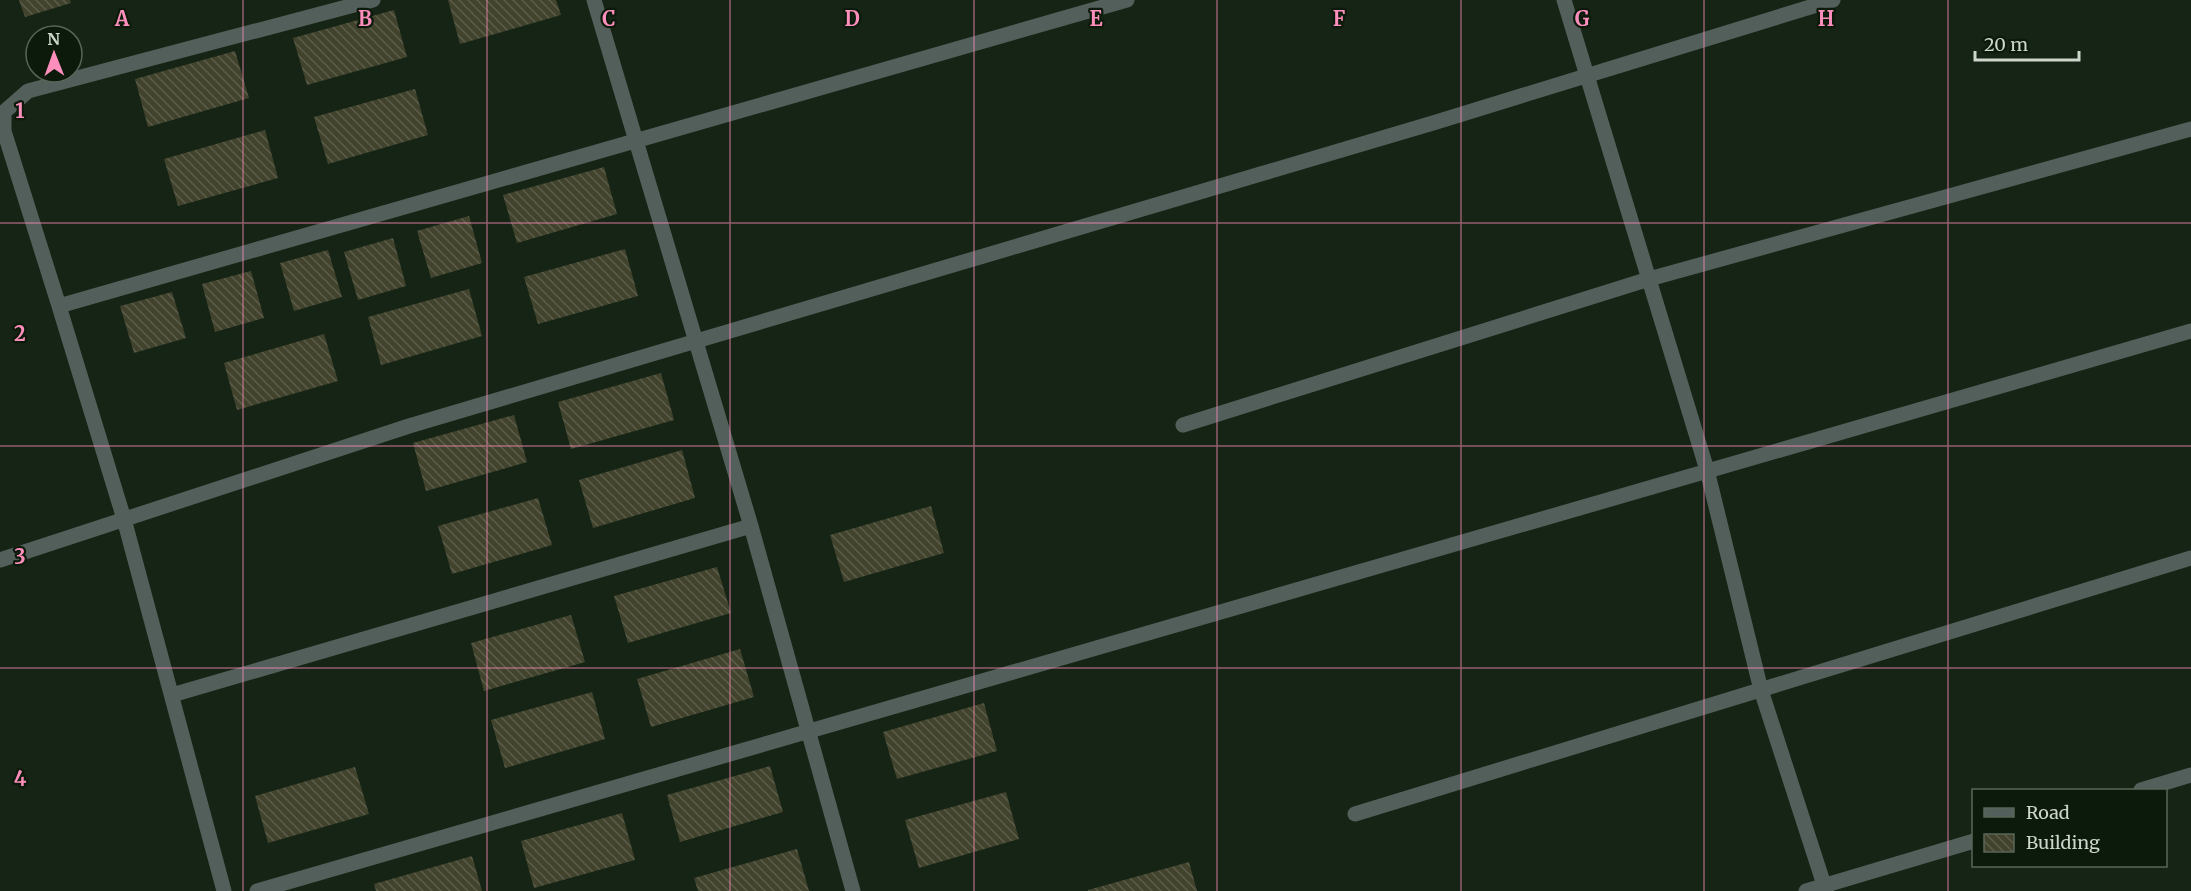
<svg xmlns="http://www.w3.org/2000/svg" width="2191" height="891" font-family="Merriweather,serif">
<style>
.building{fill:url(#building-back-hatch)}
.lines{fill:none;stroke-linecap:round;stroke-linejoin:round}
.minor{stroke:#535f5b;stroke-width:15}
.grid{fill:none;stroke:#fe8ebc;stroke-width:1.5;stroke-opacity:0.55}
.grid-label{font-size:20px;text-anchor:middle;font-weight:bold;fill:#fe8ebc;stroke:#0c1a0b;stroke-width:4.5;stroke-linejoin:round;paint-order:stroke}
</style>
<defs>
<pattern id="building-back-hatch" width="6" height="6" patternUnits="userSpaceOnUse" patternTransform="scale(1.5)"><rect width="6" height="6" fill="#41432d"/><path d="M-1 5l2 2M0 0l6 6M5-1l2 2" fill="none" stroke="#5b5d4a"/></pattern>
</defs>
<rect width="100%" height="100%" fill="#152414"/>
<!-- building -->
<path class="building" d="M 19,0 L 70,0 L 71,3 L 25,17 Z
M 448,0 L 556,0 L 561,15 L 460,44 Z
M 394,10 L 407,57 L 307,85 L 293,38 Z
M 235,51 L 249,98 L 148,127 L 135,79 Z
M 415,89 L 428,135 L 328,164 L 314,117 Z
M 265,130 L 278,178 L 178,206 L 164,159 Z
M 604,167 L 617,214 L 517,243 L 503,195 Z
M 469,216 L 482,263 L 431,278 L 417,231 Z
M 393,238 L 406,286 L 358,300 L 344,252 Z
M 625,249 L 638,296 L 538,324 L 524,277 Z
M 328,250 L 342,297 L 294,311 L 280,263 Z
M 251,271 L 264,318 L 215,332 L 202,284 Z
M 469,289 L 482,336 L 381,365 L 368,317 Z
M 172,292 L 186,338 L 134,353 L 120,306 Z
M 324,334 L 338,381 L 237,410 L 224,363 Z
M 661,373 L 674,420 L 571,449 L 558,402 Z
M 514,415 L 527,462 L 426,491 L 413,443 Z
M 682,450 L 695,498 L 593,528 L 579,480 Z
M 538,498 L 552,545 L 452,574 L 438,526 Z
M 931,506 L 944,553 L 844,582 L 830,535 Z
M 717,567 L 731,613 L 628,643 L 614,596 Z
M 571,615 L 585,662 L 484,691 L 471,643 Z
M 740,649 L 754,697 L 651,727 L 637,679 Z
M 592,692 L 605,739 L 505,768 L 491,720 Z
M 984,703 L 997,751 L 897,779 L 883,732 Z
M 770,766 L 783,812 L 680,842 L 667,795 Z
M 355,767 L 369,814 L 268,843 L 255,796 Z
M 1006,792 L 1019,839 L 919,868 L 905,820 Z
M 622,813 L 635,860 L 534,888 L 521,841 Z
M 797,849 L 809,891 L 698,891 L 694,878 Z
M 472,856 L 482,891 L 376,891 L 374,884 Z
M 1189,862 L 1197,891 L 1088,891 L 1088,890 Z"/>
<g class="lines">
<!-- minor -->
<path class="minor" d="M 594,0 L 751,526 L 853,891
M 1564,0 L 1707,470 L 1761,690 L 1826,891
M 59,306 L 4,131 L 4,112 L 28,91 L 373,0
M 1183,425 L 1649,279 L 2191,129
M 0,560 L 409,426 L 1433,123 L 1833,0
M 172,695 L 751,526
M 2141,790 L 2191,775
M 1355,814 L 2191,558
M 224,891 L 124,519 L 59,306 L 1127,0
M 257,891 L 2191,331
M 1806,891 L 1974,841"/>
</g>
<!-- grid -->
<path class="grid" d="M 243,0 L 243,891M 487,0 L 487,891M 730,0 L 730,891M 974,0 L 974,891M 1217,0 L 1217,891M 1461,0 L 1461,891M 1704,0 L 1704,891M 1948,0 L 1948,891M 0,223 L 2191,223M 0,446 L 2191,446M 0,668 L 2191,668"/>
<g class="grid-label">
<text x="122" y="26">A</text>
<text x="365" y="26">B</text>
<text x="609" y="26">C</text>
<text x="852" y="26">D</text>
<text x="1096" y="26">E</text>
<text x="1339" y="26">F</text>
<text x="1582" y="26">G</text>
<text x="1826" y="26">H</text>
<text x="20" y="118">1</text>
<text x="20" y="341">2</text>
<text x="20" y="564">3</text>
<text x="20" y="786">4</text>
</g>
<!-- legend -->
<rect x="1972" y="789" width="195" height="78" fill="#0c1a0b" stroke="#596558" stroke-width="1.5"/>
<rect x="1984" y="808" width="30" height="9" fill="#535f5b" stroke="#596558" stroke-width="1.5"/>
<text x="2026" y="819" font-size="18" fill="#ccd6cb">Road</text>
<rect x="1984" y="834" width="30" height="18" fill="url(#building-back-hatch)" stroke="#596558" stroke-width="1.5"/>
<text x="2026" y="849" font-size="18" fill="#ccd6cb">Building</text>
<!-- north arrow -->
<g transform="translate(54 54) rotate(359)"><circle r="28" fill="#0c1a0b" stroke="#596558" stroke-width="1.5"/>
<path d="M0-4.5L10 22L0 15L-10 22Z" fill="#fe8ebc"/>
<text y="-9" font-size="16" font-weight="bold" text-anchor="middle" fill="#ccd6cb">N</text>
</g>
<!-- scale -->
<path d="M1975 51v9h104v-9" fill="none" stroke="#ccd6cb" stroke-width="3"/>
<text x="1984" y="51" font-size="18" fill="#ccd6cb" stroke="#0c1a0b" stroke-width="4.5" paint-order="stroke">20 m</text>
</svg>
